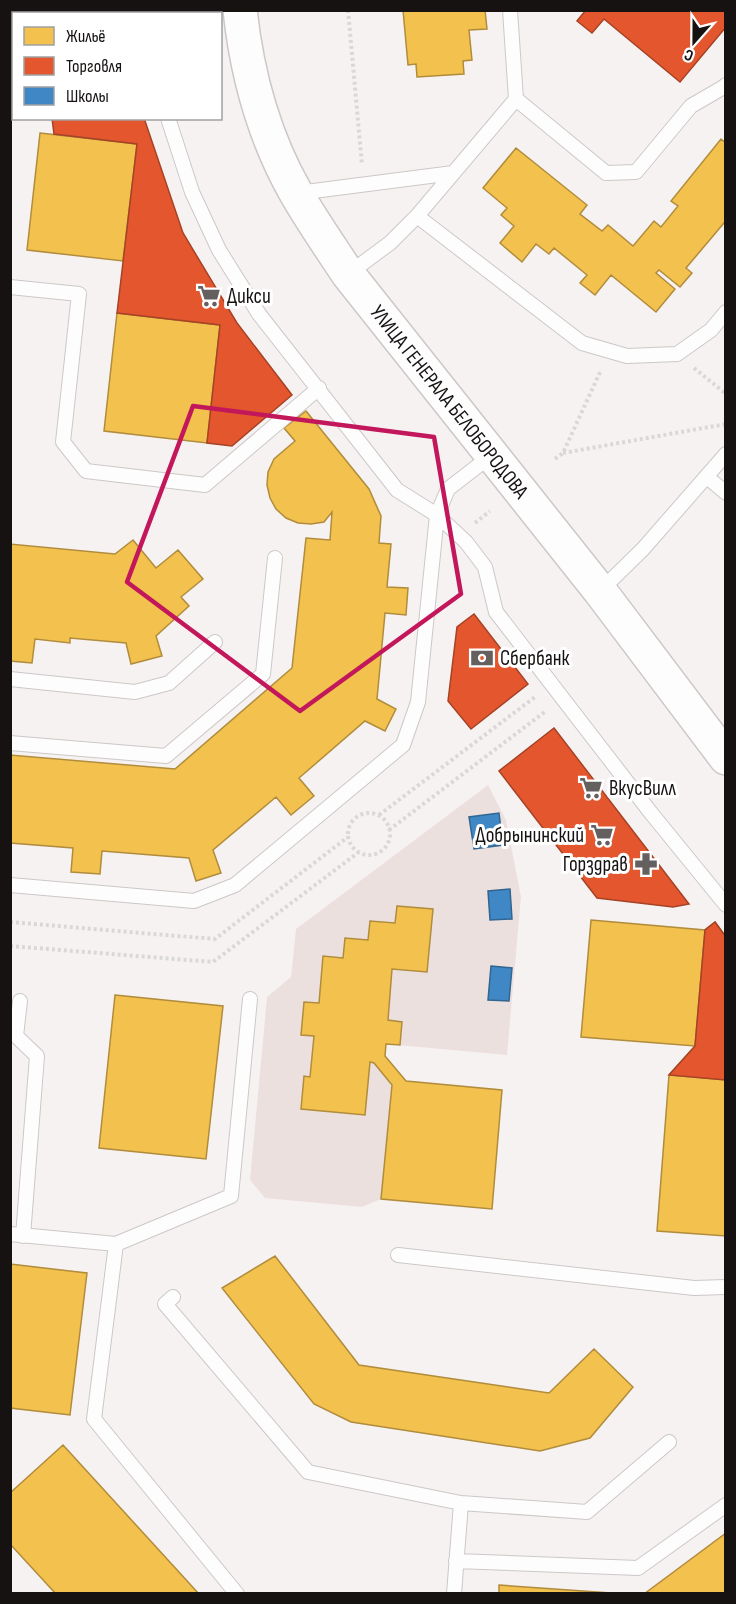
<svg xmlns="http://www.w3.org/2000/svg" width="736" height="1604" font-family="'Sofia Sans Condensed',sans-serif">
<style>
.built{fill:#ece0df}
.homes{fill:#f2c14e;stroke:#b08c3c;stroke-width:1.5}
.shops{fill:#e4572e;stroke:#a64225;stroke-width:1.5}
.schools{fill:#3f88c5;stroke:#32658f;stroke-width:1.5}
.lines{fill:none;stroke-linecap:round;stroke-linejoin:round}
.lane-casing{stroke:#ccc8c7;stroke-width:16}
.secondary-casing{stroke:#ccc8c7;stroke-width:36}
.path{stroke:#d9d8d8;stroke-width:4;stroke-dasharray:3 3;stroke-linecap:butt}
.lane{stroke:#fefdfd;stroke-width:14}
.secondary{stroke:#fefdfd;stroke-width:33}
.marked{fill:none;stroke:#c2185b;stroke-width:4.5;stroke-linejoin:round}
.labels{text-anchor:middle;stroke-width:6;stroke-linejoin:round;paint-order:stroke}
.poi-label{font-size:21px;fill:#151211;stroke:#fff;text-anchor:start}
.street-label{font-size:21px;fill:#151211;stroke:#fff}
</style>
<rect width="100%" height="100%" fill="#f7f2f2"/>
<!-- built -->
<path class="built" d="M 488,785 L 506,820 L 521,897 L 507,1055 L 386,1044 L 385,1056 L 392,1080 L 381,1199 L 362,1207 L 265,1198 L 250,1180 L 267,997 L 291,977 L 296,929 Z"/>
<!-- homes -->
<path class="homes" d="M 403,10 L 485,10 L 487,29 L 469,30 L 472,60 L 463,61 L 464,74 L 417,77 L 416,64 L 408,65 Z
M 40,133 L 137,144 L 123,261 L 27,250 Z
M 721,139 L 726,143 L 726,224 L 724,223 L 686,268 L 692,273 L 680,287 L 659,270 L 656,273 L 675,289 L 656,312 L 611,275 L 595,295 L 580,283 L 587,275 L 554,248 L 549,254 L 536,244 L 522,262 L 500,243 L 514,226 L 501,215 L 507,208 L 483,188 L 516,148 L 587,205 L 580,214 L 602,231 L 608,225 L 633,246 L 654,221 L 661,227 L 678,206 L 671,201 Z
M 117,313 L 220,325 L 207,443 L 104,431 Z
M 306,411 L 369,489 L 381,516 L 379,543 L 391,544 L 387,587 L 408,588 L 406,615 L 385,613 L 377,699 L 396,709 L 385,731 L 365,721 L 299,778 L 314,796 L 291,815 L 276,797 L 213,850 L 221,873 L 196,881 L 189,858 L 102,851 L 100,874 L 71,872 L 73,848 L 10,843 L 10,755 L 175,769 L 292,668 L 306,538 L 330,540 L 332,512 L 324,522 L 311,524 L 298,523 L 286,518 L 276,509 L 270,498 L 267,485 L 268,472 L 274,459 L 295,441 L 284,428 Z
M 133,540 L 156,568 L 178,550 L 203,579 L 181,597 L 189,606 L 156,636 L 162,656 L 131,664 L 126,643 L 70,638 L 70,643 L 35,639 L 32,663 L 10,661 L 10,544 L 115,554 Z
M 397,906 L 433,909 L 427,972 L 392,969 L 388,1020 L 402,1022 L 400,1045 L 386,1044 L 385,1056 L 406,1081 L 502,1090 L 492,1209 L 381,1199 L 392,1085 L 374,1063 L 370,1062 L 365,1115 L 301,1109 L 304,1076 L 310,1077 L 314,1036 L 301,1035 L 304,1002 L 319,1003 L 323,956 L 343,958 L 345,938 L 368,940 L 370,921 L 395,923 Z
M 591,920 L 705,930 L 695,1046 L 581,1037 Z
M 715,922 L 726,937 L 726,1236 L 657,1231 L 669,1075 L 695,1046 L 705,930 Z
M 115,995 L 223,1006 L 206,1159 L 99,1148 Z
M 669,1075 L 726,1080 L 726,1236 L 657,1231 Z
M 275,1256 L 359,1365 L 549,1393 L 594,1349 L 633,1387 L 590,1438 L 540,1451 L 351,1422 L 314,1404 L 222,1288 Z
M 10,1264 L 87,1273 L 70,1415 L 10,1408 Z
M 63,1445 L 199,1594 L 56,1594 L 10,1544 L 10,1493 Z
M 726,1533 L 726,1594 L 644,1594 Z
M 499,1585 L 626,1594 L 499,1594 Z"/>
<!-- shops -->
<path class="shops" d="M 43,10 L 126,10 L 126,14 L 41,14 Z
M 586,10 L 726,10 L 726,27 L 680,82 L 604,19 L 592,33 L 577,21 Z
M 52,118 L 144,118 L 183,233 L 237,323 L 292,395 L 232,446 L 207,443 L 220,325 L 117,313 L 137,144 L 54,134 Z
M 474,614 L 528,684 L 471,729 L 448,701 L 457,627 Z
M 554,728 L 623,818 L 689,904 L 673,907 L 597,898 L 499,771 Z
M 715,922 L 726,937 L 726,1080 L 669,1075 L 695,1046 L 705,930 Z"/>
<!-- schools -->
<path class="schools" d="M 499,813 L 503,845 L 474,849 L 469,817 Z
M 510,889 L 512,919 L 490,920 L 488,891 Z
M 491,966 L 512,968 L 509,1001 L 488,1000 Z"/>
<g class="lines">
<!-- lane casing -->
<g class="lane-casing">
<path id="lane" d="M 149,10 L 149,14
M 510,10 L 516,99 L 606,173 L 636,172 L 691,106 L 722,88 L 726,85
M 10,16 L 17,10
M 168,118 L 192,192 L 219,250 L 259,314 L 397,490 L 437,515 L 466,542 L 485,567 L 496,612 L 651,813 L 726,905
M 298,193 L 453,173
M 417,216 L 582,343 L 627,356 L 677,354 L 711,330 L 726,312
M 348,274 L 390,243 L 417,216 L 516,99
M 10,287 L 79,294 L 63,442 L 86,471 L 205,485 L 319,388
M 707,477 L 726,493
M 600,591 L 643,549 L 726,454
M 10,679 L 135,692 L 169,683 L 215,642
M 10,743 L 166,756 L 263,674 L 275,558
M 10,885 L 194,901 L 235,885 L 403,745 L 418,702 L 437,515 L 448,489 L 492,455
M 20,1001 L 16,1036 L 37,1056 L 23,1236
M 10,1234 L 116,1244 L 231,1196 L 250,999
M 116,1244 L 94,1419 L 237,1594
M 398,1255 L 694,1288 L 726,1287
M 173,1297 L 165,1304 L 308,1472 L 461,1503 L 587,1512 L 669,1442
M 456,1561 L 638,1568 L 726,1505
M 454,1594 L 461,1503"/>
</g>
<!-- secondary casing -->
<g class="secondary-casing">
<g id="secondary">
<path id="s1" d="M 240,10 C 247,75 264,137 296,193 C 312,221 331,248 348,274 L 600,591 L 726,758"/>
</g>
</g>
<!-- path -->
<path class="path" d="M 348,10 L 362,165
M 694,368 L 726,394
M 563,453 L 726,424
M 555,459 L 563,453 L 601,370
M 475,523 L 490,511
M348 834a21 21 0 1 1 42 0a21 21 0 1 1-42 0Z
M 379,815 L 535,697
M 389,830 L 546,711
M 10,922 L 215,939 L 348,837
M 10,946 L 213,962 L 359,852"/>
<!-- lane -->
<use href="#lane" class="lane"/>
<!-- secondary -->
<use href="#secondary" class="secondary"/>
</g>
<!-- marked area -->
<path class="marked" d="M 193,406 L 434,437 L 461,594 L 300,711 L 127,582 Z"/>
<!-- icons -->
<defs>
<g id="supermarket-bare" transform="scale(1.8)"><path d="M-6-5.5h2.5l.6 2H6L4.5 2H-2.5L-4.4-4H-6ZM-1.5 3.2a1.3 1.3 0 1 0 .1 0ZM3 3.2a1.3 1.3 0 1 0 .1 0Z" fill="#646060" stroke="#fff" stroke-width="2.5" paint-order="stroke"/></g>
<g id="bank-bare" transform="scale(1.8)"><path d="M-6-4H6V4H-6ZM0-2.3a2.3 2.3 0 1 0 0 4.6a2.3 2.3 0 1 0 0-4.6Z" fill="#646060" stroke="#fff" stroke-width="2.5" paint-order="stroke"/></g>
<g id="pharmacy-bare" transform="scale(1.8)"><path d="M-2-6h4v4h4v4h-4v4h-4v-4h-4v-4h4Z" fill="#646060" stroke="#fff" stroke-width="2.5" paint-order="stroke"/></g>
</defs>
<g fill-rule="evenodd">
<use href="#supermarket-bare" x="209" y="296"/>
<use href="#bank-bare" x="482" y="658"/>
<use href="#supermarket-bare" x="591" y="788"/>
<use href="#supermarket-bare" x="602" y="835"/>
<use href="#pharmacy-bare" x="646" y="864"/>
</g>
<g class="labels">
<!-- poi labels -->
<g class="poi-label">
<text x="227" y="303">Дикси</text>
<text x="500" y="665">Сбербанк</text>
<text x="609" y="795">ВкусВилл</text>
<text x="584" y="842" text-anchor="end">Добрынинский</text>
<text x="628" y="871" text-anchor="end">Горздрав</text>
</g>
<!-- street labels -->
<g class="street-label">
<text dy="7" stroke="none"><textPath href="#s1" startOffset="452">УЛИЦА ГЕНЕРАЛА БЕЛОБОРОДОВА</textPath></text>
</g>
</g>
<!-- border -->
<rect width="736" height="1604" fill="none" stroke="#151211" stroke-width="24"/>
<!-- legend -->
<rect x="12" y="12" width="210" height="108" fill="#ffffff" stroke="#a1a0a0" stroke-width="1.5"/>
<rect x="24" y="27" width="30" height="18" fill="#f2c14e" stroke="#a1a0a0" stroke-width="1.5"/>
<text x="66" y="42" font-size="18" fill="#151211">Жильё</text>
<rect x="24" y="57" width="30" height="18" fill="#e4572e" stroke="#a1a0a0" stroke-width="1.5"/>
<text x="66" y="72" font-size="18" fill="#151211">Торговля</text>
<rect x="24" y="87" width="30" height="18" fill="#3f88c5" stroke="#a1a0a0" stroke-width="1.5"/>
<text x="66" y="102" font-size="18" fill="#151211">Школы</text>
<!-- north arrow -->
<g transform="translate(694 42) rotate(201)" stroke="#ffffff" stroke-width="4.5" paint-order="stroke">
<path d="M0-4.5L10 22L0 15L-10 22Z" fill="#151211"/>
<text y="-9" font-size="16" font-weight="bold" text-anchor="middle" fill="#151211">С</text>
</g>
</svg>
